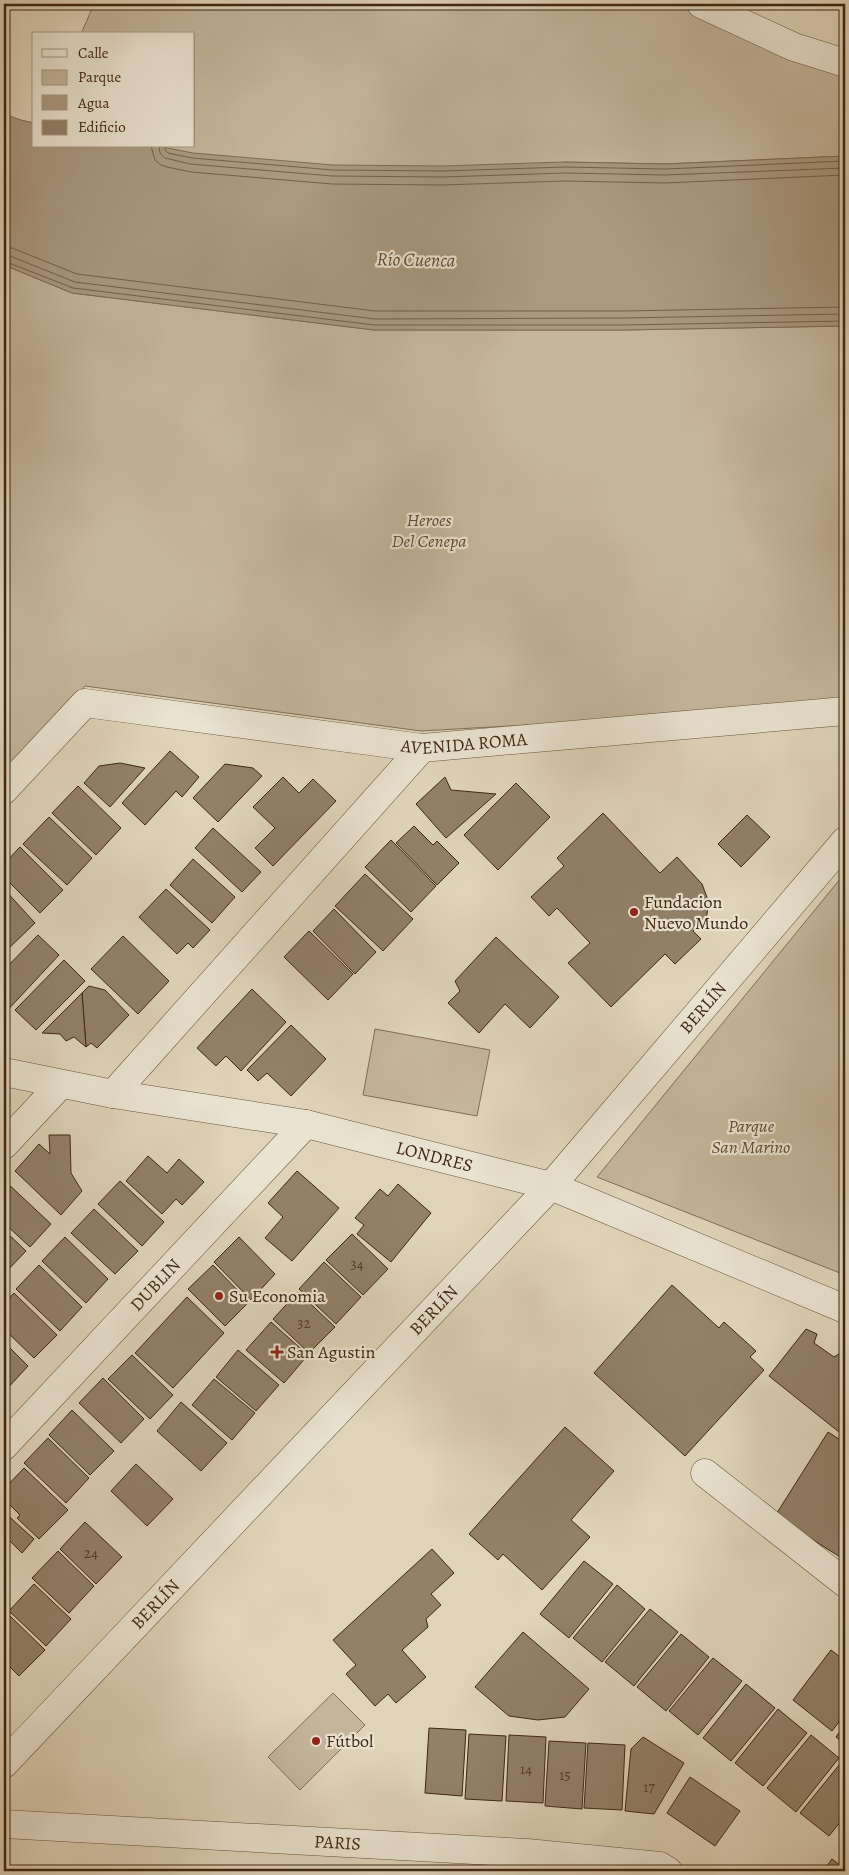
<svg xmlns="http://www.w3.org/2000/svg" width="849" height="1875" font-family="Alegreya,serif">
<rect width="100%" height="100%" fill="#dfd4ba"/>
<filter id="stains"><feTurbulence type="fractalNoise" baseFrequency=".004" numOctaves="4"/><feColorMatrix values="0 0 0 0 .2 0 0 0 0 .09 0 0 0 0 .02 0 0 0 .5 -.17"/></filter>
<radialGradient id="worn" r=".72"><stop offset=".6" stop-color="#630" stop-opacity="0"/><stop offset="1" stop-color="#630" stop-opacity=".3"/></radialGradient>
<!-- green -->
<g fill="#c4b69d" stroke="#826e56">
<polygon points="94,4 701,4 845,63 845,156 665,164 564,162 529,177 21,166 34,146 194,146 194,34 81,34"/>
<polygon points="4,265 72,293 374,330 624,330 845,326 845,707 421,731 85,686 4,772"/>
<polygon points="845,873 845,1275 597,1177"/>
<polygon points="375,1029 490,1050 477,1116 363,1095"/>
<polygon points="333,1693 365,1725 300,1790 268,1757"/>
</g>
<!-- water -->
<polygon fill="#a99980" stroke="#7f6b53" points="4,114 21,120 34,123 34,146 158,146 193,153 333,165 443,166 564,162 665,164 845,156 845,326 624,330 374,330 72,293 4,265"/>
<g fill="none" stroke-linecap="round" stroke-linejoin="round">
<!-- shore -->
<g stroke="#746048" stroke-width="1">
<polyline points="151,146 155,160 161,165 167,167 191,172 332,184 443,185 565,181 665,183 845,175"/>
<polyline points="159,146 160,153 165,158 190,164 332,176 443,177 565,173 665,175 845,168"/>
<polyline points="165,146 165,150 168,153 192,158 333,170 443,171 565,167 665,169 845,161"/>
<polyline points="4,247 12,248 77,274 375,311 623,311 845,307"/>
<polyline points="4,255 10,256 75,282 375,319 623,318 845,314"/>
<polyline points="4,261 73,288 374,325 624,325 845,321"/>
</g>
</g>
<!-- building -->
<g fill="#928068" stroke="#3f260f">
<polygon points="170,751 199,777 182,797 176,791 145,825 122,803"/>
<polygon points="120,763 145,768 110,807 84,783 99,766"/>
<polygon points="225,764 253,768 262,776 218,822 193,798"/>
<polygon points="283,777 299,793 313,779 336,801 273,866 255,848 275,828 253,807"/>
<polygon points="445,777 451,790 496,794 446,838 416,804"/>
<polygon points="516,783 550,817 498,870 464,835"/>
<polygon points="78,786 121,828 96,855 52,813"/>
<polygon points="603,813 660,873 677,857 702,884 709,903 706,919 693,931 701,939 675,964 665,954 611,1007 568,963 590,943 557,908 549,916 531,897 564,866 557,858"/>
<polygon points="747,815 770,837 741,867 718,844"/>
<polygon points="49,817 92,858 67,885 23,844"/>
<polygon points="414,826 433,845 437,841 459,863 437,885 396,843"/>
<polygon points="213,828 261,872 242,892 195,848"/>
<polygon points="391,840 436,886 411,912 365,867"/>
<polygon points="20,847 63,890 40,913 4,877 4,864"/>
<polygon points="193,859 235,897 212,923 170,885"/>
<polygon points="365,874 413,919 383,951 335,906"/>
<polygon points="4,889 35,923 7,950 4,947"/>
<polygon points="166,889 210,930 193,948 188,943 177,954 139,917"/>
<polygon points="334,909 376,952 355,974 313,931"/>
<polygon points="309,931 353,974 328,1000 284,957"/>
<polygon points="38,935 59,955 4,1014 4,970"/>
<polygon points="123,936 169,981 138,1014 91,969"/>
<polygon points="496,937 559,997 530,1028 505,1004 479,1033 448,1003 460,991 455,981"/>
<polygon points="64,960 85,981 36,1030 15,1010"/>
<polygon points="89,986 105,990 129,1015 97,1048 91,1043 86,1047 82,993"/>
<polygon points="252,989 286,1022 241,1071 226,1056 216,1066 197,1048"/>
<polygon points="82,993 86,1047 74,1037 66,1041 60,1034 42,1033"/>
<polygon points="291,1025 326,1059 291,1096 267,1073 258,1081 247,1070"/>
<polygon points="49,1135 70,1135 71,1173 82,1191 61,1215 15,1171 39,1144 50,1154"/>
<polygon points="148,1156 167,1173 179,1159 204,1182 182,1205 176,1199 162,1214 126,1181"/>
<polygon points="297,1171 339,1208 292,1261 265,1238 283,1217 268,1203"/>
<polygon points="5,1181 51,1224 30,1247 4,1223"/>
<polygon points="120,1181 164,1222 142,1246 98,1204"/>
<polygon points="398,1184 431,1213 391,1262 357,1234 364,1225 355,1218 380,1189 388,1196"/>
<polygon points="94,1209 138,1251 115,1274 71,1233"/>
<polygon points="4,1230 26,1251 4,1274"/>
<polygon points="352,1234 388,1269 363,1295 326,1260"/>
<polygon points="65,1237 108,1279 86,1303 42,1261"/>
<polygon points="239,1237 275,1274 251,1300 214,1262"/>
<polygon points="324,1262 361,1297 336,1324 299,1289"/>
<polygon points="39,1265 82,1307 60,1331 16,1289"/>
<polygon points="213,1265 249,1302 225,1326 188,1289"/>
<polygon points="672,1285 719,1328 724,1322 756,1351 750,1357 764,1370 685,1456 594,1373"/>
<polygon points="298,1292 335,1327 309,1353 273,1319"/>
<polygon points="14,1293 57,1335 34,1358 4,1329 4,1304"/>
<polygon points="187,1297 224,1333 173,1388 135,1353"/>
<polygon points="271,1322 308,1355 284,1383 246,1350"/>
<polygon points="806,1329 817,1334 814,1343 834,1357 842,1352 845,1354 844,1436 769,1376"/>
<polygon points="4,1342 28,1366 6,1390 4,1388"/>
<polygon points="238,1350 279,1385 256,1411 216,1377"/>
<polygon points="132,1355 173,1395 150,1419 108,1379"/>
<polygon points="103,1378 144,1419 121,1443 79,1403"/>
<polygon points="214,1379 255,1413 232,1440 192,1405"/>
<polygon points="181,1402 227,1443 201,1471 157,1431"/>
<polygon points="72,1410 114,1451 90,1475 49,1435"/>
<polygon points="565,1427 614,1471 571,1520 590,1537 542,1590 503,1554 498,1560 469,1534"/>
<polygon points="828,1432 845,1443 845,1560 775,1516"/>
<polygon points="48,1438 89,1478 66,1503 24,1463"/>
<polygon points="136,1464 173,1499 147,1526 111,1491"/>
<polygon points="24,1468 68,1510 39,1539 17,1518 20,1515 4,1499 4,1489"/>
<polygon points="4,1512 34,1539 22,1553 8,1539 4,1544"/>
<polygon points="85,1522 122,1557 96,1584 60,1549"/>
<polygon points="432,1549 454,1573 431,1594 441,1605 426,1619 428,1627 402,1650 426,1677 396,1703 388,1694 375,1706 346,1674 356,1665 333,1640"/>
<polygon points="58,1551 94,1586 69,1613 32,1578"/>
<polygon points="584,1561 613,1584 569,1638 540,1614"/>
<polygon points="34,1584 71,1619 46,1646 9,1611"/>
<polygon points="617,1585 645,1609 602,1662 573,1638"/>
<polygon points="650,1609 678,1632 634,1686 605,1662"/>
<polygon points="8,1614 45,1650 19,1676 4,1661 4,1619"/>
<polygon points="523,1632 589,1689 565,1717 538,1720 509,1716 475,1687"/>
<polygon points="681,1634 709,1657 666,1711 637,1687"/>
<polygon points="831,1650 845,1661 845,1714 832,1731 793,1700"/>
<polygon points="713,1658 742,1681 698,1735 669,1711"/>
<polygon points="746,1684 775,1708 731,1761 703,1738"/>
<polygon points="778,1709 807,1733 763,1786 735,1763"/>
<polygon points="845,1724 845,1744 836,1737"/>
<polygon points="429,1728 466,1730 462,1796 425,1793"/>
<polygon points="469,1734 506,1736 502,1801 465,1799"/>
<polygon points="509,1735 546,1737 543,1803 506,1801"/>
<polygon points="811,1735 839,1758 796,1812 767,1788"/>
<polygon points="643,1737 684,1763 654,1814 625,1811 631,1749"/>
<polygon points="549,1741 586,1743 582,1809 545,1806"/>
<polygon points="588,1743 625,1745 622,1810 584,1808"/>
<polygon points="844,1759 845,1760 845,1816 829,1836 800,1813"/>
<polygon points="690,1777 740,1811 715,1846 667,1813"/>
<polygon points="845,1854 845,1866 839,1862"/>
<polygon points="832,1859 845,1869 845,1871 823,1871"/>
</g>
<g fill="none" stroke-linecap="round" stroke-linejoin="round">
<!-- street casing -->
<g stroke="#67523a" stroke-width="29">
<g id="street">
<polyline points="701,4 794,47 845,63"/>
<path id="s1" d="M4,790L85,703L422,748L845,711"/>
<path id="s2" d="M4,1072L113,1094L306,1124L551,1186L845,1309"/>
<polyline points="113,1094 422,748"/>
<polyline points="4,1145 61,1084"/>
<path id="s3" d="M4,1446L306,1124"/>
<polyline points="705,1473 845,1583"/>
<path id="s4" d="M4,1764L551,1186L845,841"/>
<path id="s5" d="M4,1824L527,1853L660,1866L668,1871"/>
</g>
</g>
<!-- street -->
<use href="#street" stroke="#eae3d2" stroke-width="28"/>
</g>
<!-- markers -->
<g fill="#8f2418" stroke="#eae3d2" stroke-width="2">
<circle cx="634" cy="912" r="5"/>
<circle cx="219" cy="1296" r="5"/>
<path d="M274.5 1344.5h5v5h5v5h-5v5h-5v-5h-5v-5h5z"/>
<circle cx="316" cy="1741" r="5"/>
</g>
<g text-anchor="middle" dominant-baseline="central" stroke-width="4.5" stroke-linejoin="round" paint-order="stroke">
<!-- number labels -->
<g font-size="15" fill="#543c25">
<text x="357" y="1264">34</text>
<text x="304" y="1323">32</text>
<text x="91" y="1553">24</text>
<text x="526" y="1769">14</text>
<text x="565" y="1775">15</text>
<text x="649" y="1787">17</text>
</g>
<!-- park labels -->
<g font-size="18" font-style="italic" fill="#604a32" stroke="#eae3d2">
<text x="429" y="520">Heroes<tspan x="429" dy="21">Del Cenepa</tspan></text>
<text x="751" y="1126">Parque<tspan x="751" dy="21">San Marino</tspan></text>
</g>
<!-- street labels -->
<g font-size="18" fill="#3f260f" stroke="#eae3d2">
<text stroke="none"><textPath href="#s1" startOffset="501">AVENIDA ROMA</textPath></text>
<text stroke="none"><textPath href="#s4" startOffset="1030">BERLÍN</textPath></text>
<text stroke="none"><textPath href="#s2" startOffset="439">LONDRES</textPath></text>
<text stroke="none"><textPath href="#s3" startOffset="221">DUBLIN</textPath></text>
<text stroke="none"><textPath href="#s4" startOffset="625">BERLÍN</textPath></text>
<text stroke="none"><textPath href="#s4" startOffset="220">BERLÍN</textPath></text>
<text stroke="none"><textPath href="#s5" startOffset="334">PARIS</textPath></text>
</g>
<!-- poi labels -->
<g font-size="18" fill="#3f260f" stroke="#eae3d2" text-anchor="start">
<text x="644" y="902">Fundacion<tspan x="644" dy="21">Nuevo Mundo</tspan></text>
<text x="229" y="1296">Su Economia</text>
<text x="287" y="1352">San Agustin</text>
<text x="326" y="1741">Fútbol</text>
</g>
<!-- water labels -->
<g font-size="19" font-style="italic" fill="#5f4831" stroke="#eae3d2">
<text transform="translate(416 260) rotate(1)">Río Cuenca</text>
</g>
</g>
<!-- margin -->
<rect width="849" height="1875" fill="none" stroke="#dfd4ba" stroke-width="20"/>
<rect x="5" y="5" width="839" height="1865" fill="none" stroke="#3f260f" stroke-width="2.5"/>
<rect x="10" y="10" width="829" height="1855" fill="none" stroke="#3f260f"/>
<!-- legend -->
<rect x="32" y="32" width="162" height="115" fill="#eae3d2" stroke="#a69784"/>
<rect x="42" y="49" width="25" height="8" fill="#eae3d2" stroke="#a69784"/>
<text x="78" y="58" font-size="15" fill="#3f260f">Calle</text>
<rect x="42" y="70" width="25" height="15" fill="#c4b69d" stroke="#a69784"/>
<text x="78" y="82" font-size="15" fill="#3f260f">Parque</text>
<rect x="42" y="95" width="25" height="15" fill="#a99980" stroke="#a69784"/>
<text x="78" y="108" font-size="15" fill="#3f260f">Agua</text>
<rect x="42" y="120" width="25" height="15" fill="#928068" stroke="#a69784"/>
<text x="78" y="132" font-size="15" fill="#3f260f">Edificio</text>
<rect width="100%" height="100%" filter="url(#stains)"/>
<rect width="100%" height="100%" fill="url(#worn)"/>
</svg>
